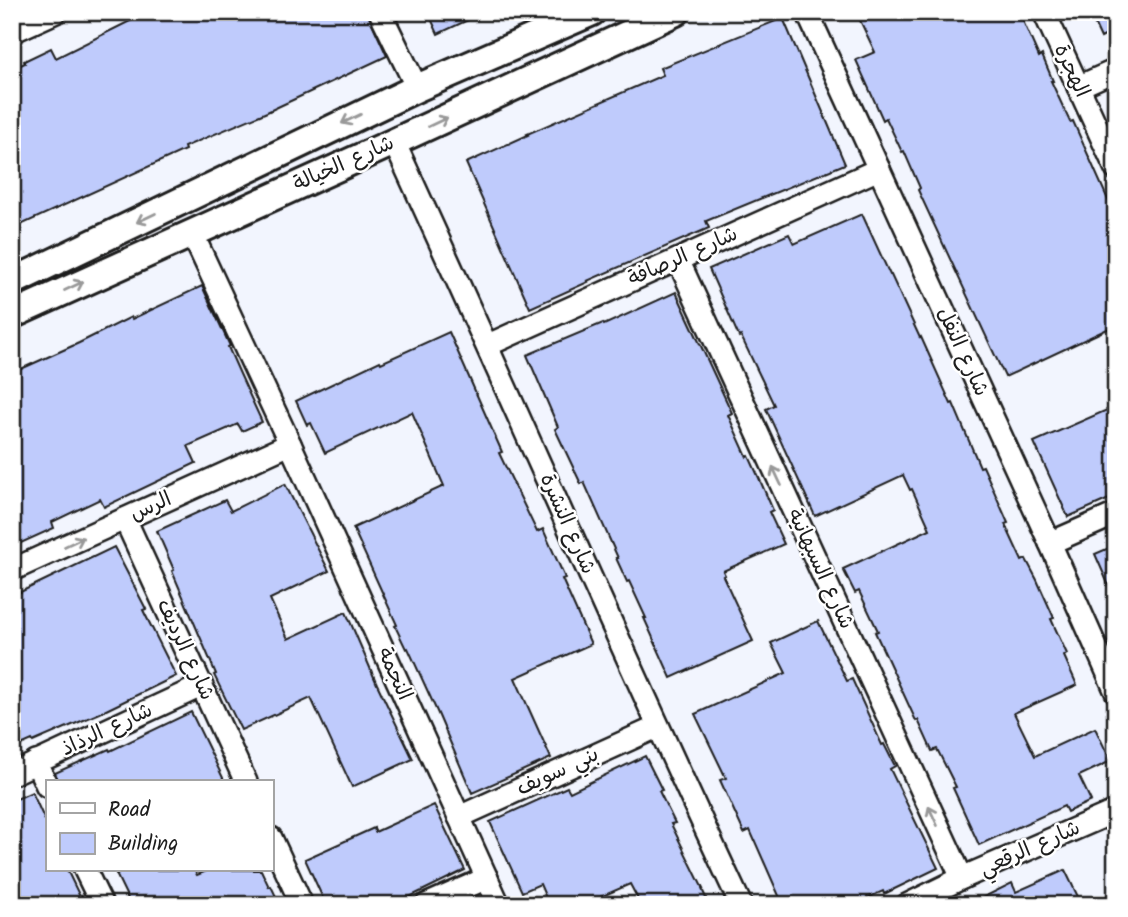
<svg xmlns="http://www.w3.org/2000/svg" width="1128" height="917" font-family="Kalam,'Playpen Sans Arabic',sans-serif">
<rect width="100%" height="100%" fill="#f2f5fe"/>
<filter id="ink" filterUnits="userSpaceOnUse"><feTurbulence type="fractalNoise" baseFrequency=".0143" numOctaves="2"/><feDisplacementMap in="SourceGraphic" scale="14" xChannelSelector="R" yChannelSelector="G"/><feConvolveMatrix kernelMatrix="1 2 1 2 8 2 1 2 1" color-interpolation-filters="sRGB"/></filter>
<g filter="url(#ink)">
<!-- building -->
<g fill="#bfcbfc" stroke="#1c1c1c" stroke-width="2">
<polygon points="148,12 367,12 387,56 267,112 184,147 185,150 12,229 12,69 25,63 24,61 51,48 56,58"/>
<polygon points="428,12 485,12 438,34"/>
<polygon points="856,12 940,12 944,21 963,12 1019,12 1039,57 1042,55 1053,81 1051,81 1070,122 1073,121 1113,211 1111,212 1116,223 1116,325 1005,377 918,190 920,188 904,151 902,152 886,118 883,120 856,60 875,52"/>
<polygon points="1089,12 1116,12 1116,30 1101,38"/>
<polygon points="783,18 845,164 706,221 709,228 587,281 588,282 530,308 466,163 528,135 527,134 663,75 660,68"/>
<polygon points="862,214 890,275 891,275 920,338 921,337 951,404 953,403 980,467 983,466 1008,523 1005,524 1022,561 1026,559 1037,580 1054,618 1051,619 1067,654 1064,656 1077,685 1014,713 1035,756 1095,728 1111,761 1079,776 1091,801 1067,812 1064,806 979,845 953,788 956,787 937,749 932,751 918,720 916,721 875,632 878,631 859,591 855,593 843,569 930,529 912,489 910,490 903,475 815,516 766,409 774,405 741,336 739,337 709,269 789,234 794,244"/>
<polygon points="202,286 230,346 228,347 240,374 262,422 242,431 238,424 188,446 196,463 104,507 100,499 52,522 54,528 12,547 12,373 79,343 131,317 132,319"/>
<polygon points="676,292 732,413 728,415 747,457 749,456 759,478 773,510 769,512 784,544 723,571 725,575 723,576 753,641 671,678 644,618 646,618 629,581 627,582 616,558 618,558 584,482 581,484 555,429 558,427 527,355 603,323 604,325"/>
<polygon points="449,332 502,452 499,453 537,532 543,529 565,578 562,579 591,644 515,678 551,758 472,793 439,716 408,648 406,649 395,626 397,625 353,528 444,486 412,412 325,453 311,423 307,425 296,401 380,361 381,363"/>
<polygon points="1116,406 1116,496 1068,517 1034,442"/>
<polygon points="285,484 329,571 270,599 288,639 346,612 377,684 413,759 352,787 311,698 241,730 214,675 216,674 172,571 174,570 157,531 225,500 231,511"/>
<polygon points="1116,545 1116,602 1095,554"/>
<polygon points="114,547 146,609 143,610 176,676 100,713 33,742 32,740 12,749 12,596"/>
<polygon points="818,621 847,681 852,679 882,745 884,744 895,766 890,769 938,868 884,894 883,891 852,905 783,905 750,830 744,833 720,780 726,778 695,714 786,673 771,643"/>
<polygon points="191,712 225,782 59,782 55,773 109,749 110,751"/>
<polygon points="645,756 662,790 659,791 675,823 671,824 703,889 702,889 709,905 641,905 630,884 582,905 549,905 540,884 522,892 490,822 567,787 570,792"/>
<polygon points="32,792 47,825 47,870 67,870 84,905 26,905 12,876 12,801"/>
<polygon points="434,805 465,870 393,905 326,905 305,859 374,828 375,832"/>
<polygon points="125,870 194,870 197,875 209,870 261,870 269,887 271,886 280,905 131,905 116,874"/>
<polygon points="1065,870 1082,905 968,905 1012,883 1016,892"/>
</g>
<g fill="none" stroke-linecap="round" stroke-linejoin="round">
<!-- minor casing -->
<g stroke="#1c1c1c" stroke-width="26">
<g id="minor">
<polyline points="380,12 417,88"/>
<polyline points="807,12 1050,543 1116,692"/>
<polyline points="1044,12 1116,169"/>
<polyline points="12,32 56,12"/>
<polyline points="1078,87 1116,70"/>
<path d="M394,142C511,396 622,652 741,905"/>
<polyline points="192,233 290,444 499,905"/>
<polyline points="678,260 962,878"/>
<polyline points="488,345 879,169"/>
<polyline points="125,519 246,782"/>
<polyline points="1050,543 1116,514"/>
<polyline points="12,570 290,444"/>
<polyline points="36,762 47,786"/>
<polyline points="12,774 201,686"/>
<polyline points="459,817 657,727"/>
<polyline points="271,838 302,905"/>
<polyline points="85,870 102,905"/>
<polyline points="426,905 487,878"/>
<polyline points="907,905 962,878 1116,811"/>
</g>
</g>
<!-- tertiary casing -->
<g stroke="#1c1c1c" stroke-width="32">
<g id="tertiary">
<polyline points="12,282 417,88 592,12"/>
<polyline points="12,315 394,142 676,12"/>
</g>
</g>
<!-- minor -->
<use href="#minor" stroke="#fff" stroke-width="21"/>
<!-- tertiary -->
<use href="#tertiary" stroke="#fff" stroke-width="26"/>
</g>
<!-- one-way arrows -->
<defs><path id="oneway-shaft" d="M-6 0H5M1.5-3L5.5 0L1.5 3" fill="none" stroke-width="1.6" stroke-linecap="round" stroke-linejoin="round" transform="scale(1.75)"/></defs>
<g stroke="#999">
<use href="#oneway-shaft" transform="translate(351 119) rotate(154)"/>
<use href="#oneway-shaft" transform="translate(438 122) rotate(-25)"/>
<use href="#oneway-shaft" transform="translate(146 218) rotate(154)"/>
<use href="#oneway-shaft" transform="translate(74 286) rotate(-25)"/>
<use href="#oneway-shaft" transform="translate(777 476) rotate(-115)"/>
<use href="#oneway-shaft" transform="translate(74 542) rotate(-25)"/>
<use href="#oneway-shaft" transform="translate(933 816) rotate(-115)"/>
</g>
</g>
<g text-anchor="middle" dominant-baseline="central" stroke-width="5" stroke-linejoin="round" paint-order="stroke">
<!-- street labels -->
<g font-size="21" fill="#1c1c1c" stroke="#fff">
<text transform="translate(1071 71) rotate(65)">الهجرة</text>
<text transform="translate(344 164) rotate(-24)">شارع الخيالة</text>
<text transform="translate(683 257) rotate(-24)">شارع الرصافة</text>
<text transform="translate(962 352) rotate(65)">شارع النفل</text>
<text transform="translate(151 507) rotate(-24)">الرس</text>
<text transform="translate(567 524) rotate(66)">شارع النشرة</text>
<text transform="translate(820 569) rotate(65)">شارع السبهانية</text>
<text transform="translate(185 650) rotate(65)">شارع الرديف</text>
<text transform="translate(394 674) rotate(66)">النجمة</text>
<text transform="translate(107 730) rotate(-25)">شارع الرذاذ</text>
<text transform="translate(558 772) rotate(-25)">بني سويف</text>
<text transform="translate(1030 849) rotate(-24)">شارع الرقعي</text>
</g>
</g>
<!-- margin -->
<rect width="1128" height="917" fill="none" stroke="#fff" stroke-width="42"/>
<rect x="21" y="21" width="1086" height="875" fill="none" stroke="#1c1c1c" stroke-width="2.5" filter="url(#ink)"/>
<!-- legend -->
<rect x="46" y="780" width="228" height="91" fill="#ffffff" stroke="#a4a4a4" stroke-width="2"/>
<rect x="60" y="803" width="35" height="10" fill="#ffffff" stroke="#a4a4a4" stroke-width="2"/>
<text x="108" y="816" font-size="21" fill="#1c1c1c">Road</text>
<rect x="60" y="833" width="35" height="21" fill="#bfcbfc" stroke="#a4a4a4" stroke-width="2"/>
<text x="108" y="850" font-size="21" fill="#1c1c1c">Building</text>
</svg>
